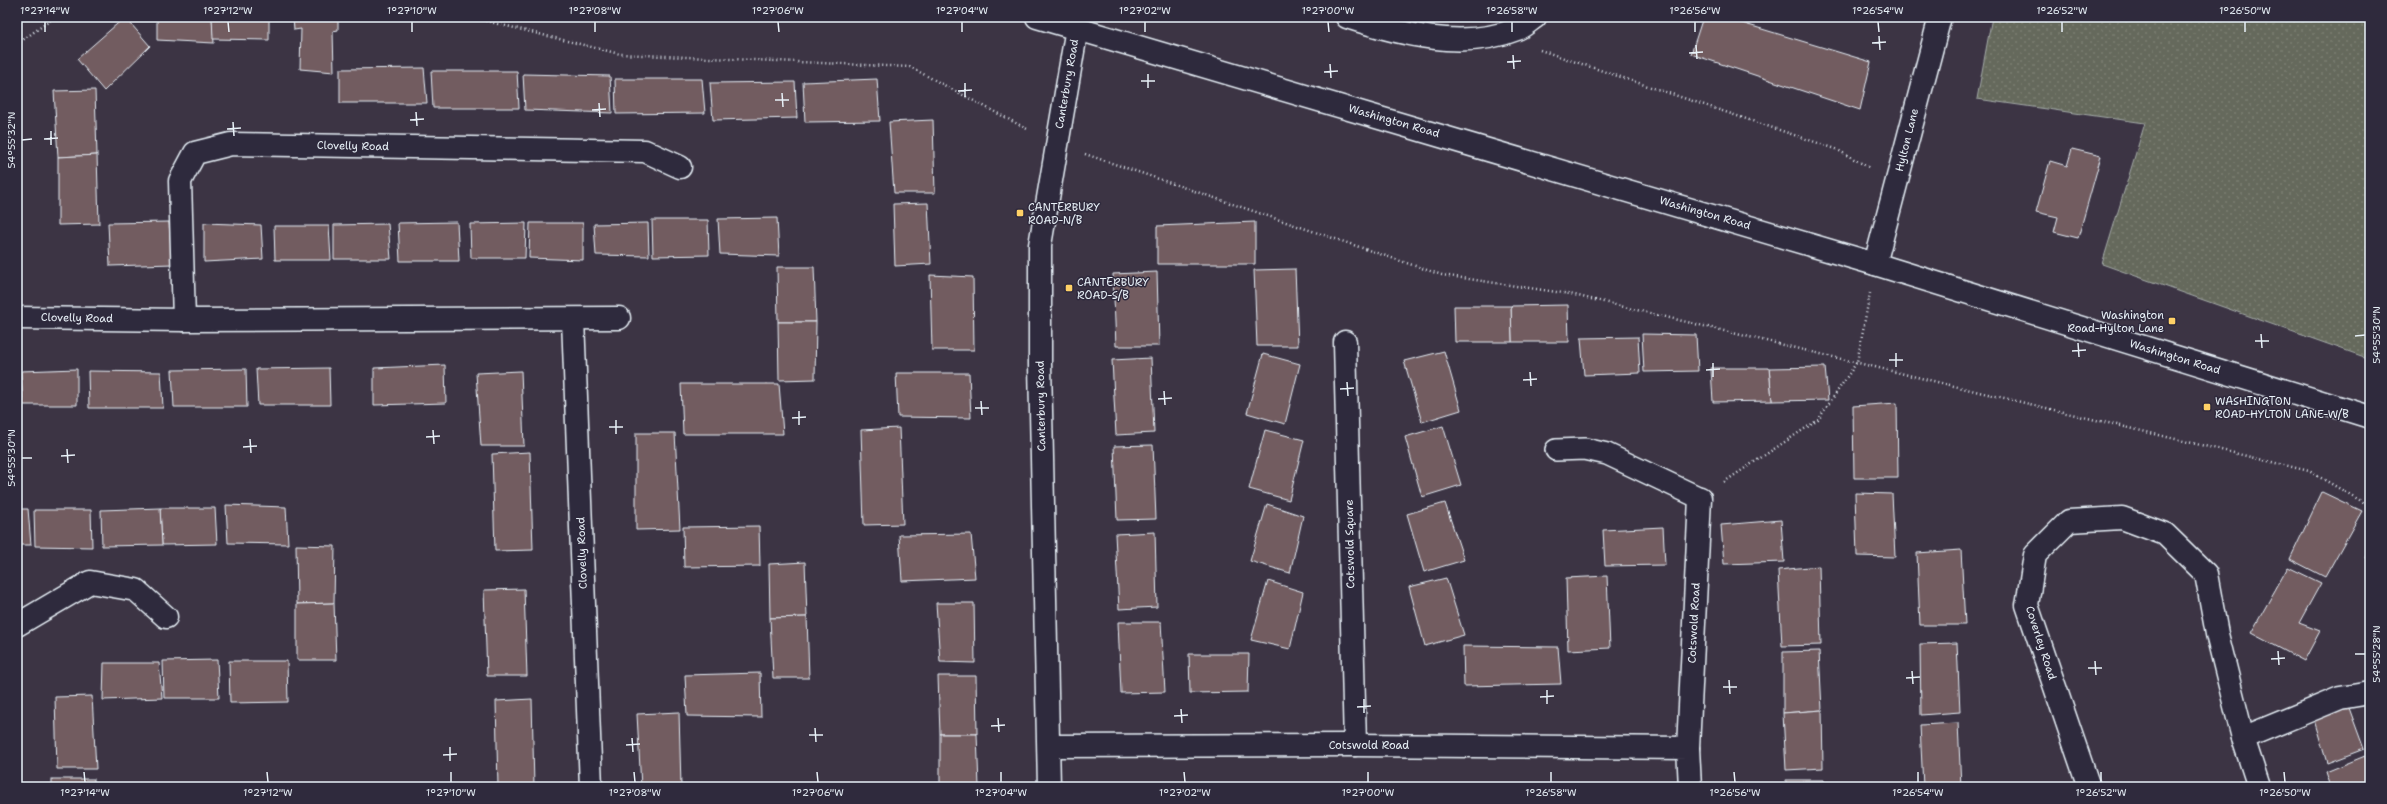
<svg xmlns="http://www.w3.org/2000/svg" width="2387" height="804" font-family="'Shantell Sans',sans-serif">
<defs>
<pattern id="grass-dots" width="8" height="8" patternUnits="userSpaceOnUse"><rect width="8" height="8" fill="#65695b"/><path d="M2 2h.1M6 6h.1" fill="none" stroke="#7b7f73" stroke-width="1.8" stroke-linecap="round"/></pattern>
</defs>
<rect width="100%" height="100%" fill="#3c3444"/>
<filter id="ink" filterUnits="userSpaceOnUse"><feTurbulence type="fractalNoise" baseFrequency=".025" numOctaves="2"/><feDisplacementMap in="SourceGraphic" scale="8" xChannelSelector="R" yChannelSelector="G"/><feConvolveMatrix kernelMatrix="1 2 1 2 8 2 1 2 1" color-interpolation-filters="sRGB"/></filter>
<g filter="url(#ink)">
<!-- grass -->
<polygon fill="url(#grass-dots)" stroke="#a6adaa" points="1992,17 2370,17 2370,359 2102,264 2145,123 1977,99"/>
<!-- building -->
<g fill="#725b61" stroke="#e8f1f8">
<polygon points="125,17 150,46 104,91 77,59"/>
<polygon points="157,17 212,17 214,43 157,40"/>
<polygon points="212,17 269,17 269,40 213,39"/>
<polygon points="293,17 338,17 338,30 333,31 334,72 300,69 301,29 294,30"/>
<polygon points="1703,17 1722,17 1871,62 1860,110 1691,54"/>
<polygon points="424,68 427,103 340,103 340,69"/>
<polygon points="431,71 517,71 519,108 433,108"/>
<polygon points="523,74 610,76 612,113 525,110"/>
<polygon points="615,79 702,79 705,113 616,114"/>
<polygon points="877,79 880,121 805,122 803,82"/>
<polygon points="795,82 797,118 713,120 710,83"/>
<polygon points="95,90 97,155 58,157 54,91"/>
<polygon points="933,120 935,193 894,193 889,122"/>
<polygon points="2072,149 2101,156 2078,238 2054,232 2058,217 2036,212 2050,161 2067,166"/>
<polygon points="97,155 99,224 58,225 58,157"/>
<polygon points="928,203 931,264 895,266 893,204"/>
<polygon points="777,218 779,256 720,254 718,219"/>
<polygon points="652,220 708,220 709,255 653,256"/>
<polygon points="169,222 172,264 110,266 108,223"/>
<polygon points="457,222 459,261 400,261 398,223"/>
<polygon points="1255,222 1255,264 1157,264 1157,226"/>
<polygon points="204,223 261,225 263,259 204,262"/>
<polygon points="526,223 525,258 471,258 470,224"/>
<polygon points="530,223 583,223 583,260 529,258"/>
<polygon points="648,223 649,256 596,255 594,224"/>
<polygon points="388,224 391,259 334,259 334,225"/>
<polygon points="274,226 329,226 331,260 275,260"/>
<polygon points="777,267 814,267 816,322 778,322"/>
<polygon points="1295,269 1298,346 1257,346 1254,270"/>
<polygon points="1157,272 1159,346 1116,346 1113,274"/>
<polygon points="930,275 973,277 974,350 932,350"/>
<polygon points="1568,305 1569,342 1512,342 1511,306"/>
<polygon points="1454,306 1511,306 1512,342 1455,342"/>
<polygon points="778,322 816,322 815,379 779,380"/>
<polygon points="1642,334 1696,335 1698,371 1644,372"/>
<polygon points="1638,337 1640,373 1584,375 1581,338"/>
<polygon points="1444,351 1461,410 1422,422 1404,361"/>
<polygon points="1263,354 1300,364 1285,424 1247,413"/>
<polygon points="1151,358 1154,433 1116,435 1112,360"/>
<polygon points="445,365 446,403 374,405 374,368"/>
<polygon points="1825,367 1828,400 1772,401 1769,368"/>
<polygon points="329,368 330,405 258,405 256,369"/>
<polygon points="1711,368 1769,368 1772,401 1713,402"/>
<polygon points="77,369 77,405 23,405 21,371"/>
<polygon points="246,369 247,407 174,407 172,370"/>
<polygon points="17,370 19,406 17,406"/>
<polygon points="88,371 161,372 163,408 89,408"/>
<polygon points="521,371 524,446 481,446 476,373"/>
<polygon points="896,373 969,373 971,418 898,417"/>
<polygon points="681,384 779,384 783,434 683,434"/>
<polygon points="1897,403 1898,478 1854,478 1853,406"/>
<polygon points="1443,426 1461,485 1422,497 1405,437"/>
<polygon points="899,428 903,524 864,525 861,430"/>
<polygon points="1265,430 1304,440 1289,500 1249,489"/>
<polygon points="636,433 675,433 680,529 636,530"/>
<polygon points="1153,445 1156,519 1117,520 1114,446"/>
<polygon points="530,452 533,550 495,551 492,454"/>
<polygon points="2322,492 2362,511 2325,577 2290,559"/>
<polygon points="1855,493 1892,494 1895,557 1857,556"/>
<polygon points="1445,503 1464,560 1424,572 1407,514"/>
<polygon points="1267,504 1303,516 1290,573 1250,561"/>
<polygon points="226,505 286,507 288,544 228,543"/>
<polygon points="160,508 215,508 217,544 162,545"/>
<polygon points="160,508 162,545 102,546 101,510"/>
<polygon points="17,509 28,509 31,545 17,545"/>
<polygon points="34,510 91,510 92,547 35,546"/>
<polygon points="1781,520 1784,562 1724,564 1721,525"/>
<polygon points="759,526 760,566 684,567 683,527"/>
<polygon points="1663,527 1665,565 1605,566 1603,530"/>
<polygon points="1155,532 1157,607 1119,609 1115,534"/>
<polygon points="971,534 975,578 902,581 899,535"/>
<polygon points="296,545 335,546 334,603 297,604"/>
<polygon points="2370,548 2370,560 2366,558"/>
<polygon points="1961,550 1965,625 1920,625 1917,553"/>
<polygon points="805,562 807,617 770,618 769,564"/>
<polygon points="1819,566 1821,645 1782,646 1778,570"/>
<polygon points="2288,567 2321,583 2299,623 2320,631 2304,661 2251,633"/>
<polygon points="1607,576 1610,648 1568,650 1566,578"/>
<polygon points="1446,578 1464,635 1425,646 1409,587"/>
<polygon points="1268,581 1303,592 1290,649 1251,640"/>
<polygon points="524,589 527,676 487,676 484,590"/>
<polygon points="334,603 336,660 297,660 297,604"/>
<polygon points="936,603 974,603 975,663 940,662"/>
<polygon points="807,617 809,678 773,678 770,618"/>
<polygon points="1118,622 1161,622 1165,692 1121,693"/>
<polygon points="1957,643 1960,712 1921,715 1920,644"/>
<polygon points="1463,646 1558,647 1561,684 1464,686"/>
<polygon points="1819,651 1822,710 1783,713 1783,652"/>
<polygon points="1189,654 1249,654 1248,692 1190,693"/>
<polygon points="217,660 219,698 164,698 163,661"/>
<polygon points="229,661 287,661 288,702 230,703"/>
<polygon points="104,663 159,663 162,698 103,700"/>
<polygon points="760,673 761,717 687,716 685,675"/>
<polygon points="938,676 976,676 977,734 940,734"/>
<polygon points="92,696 96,769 57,769 55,697"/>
<polygon points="2345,697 2364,749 2327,763 2311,710"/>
<polygon points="532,699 534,787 498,787 496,701"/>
<polygon points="1822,710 1823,768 1786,770 1783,713"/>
<polygon points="679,712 681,787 641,787 637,714"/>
<polygon points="1958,723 1961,787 1923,787 1920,725"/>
<polygon points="940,734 977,734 979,787 940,787"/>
<polygon points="2365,756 2370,769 2370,787 2331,787 2326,772"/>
<rect x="52" y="779" width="42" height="8"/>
<polygon points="1786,780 1824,780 1825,787 1786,787"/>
</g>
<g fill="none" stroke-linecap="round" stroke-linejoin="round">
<!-- service casing -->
<g stroke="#e8f1f8" stroke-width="24">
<polyline id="service" points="1556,450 1585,449 1607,454 1700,498"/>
</g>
<!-- minor casing -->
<g stroke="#e8f1f8" stroke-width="25">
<g id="minor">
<path d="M1347,17C1400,34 1463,51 1517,29C1523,27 1529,21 1535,17"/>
<polyline points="17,318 184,320 619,318"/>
<polyline points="573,319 591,787"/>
<polyline points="184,320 180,181 195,153 231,144 645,151 680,167"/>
<polyline points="1345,342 1355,745"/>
<polyline points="17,625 90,582 136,590 166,617"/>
<polyline points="2243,738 2340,698 2370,693"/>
<polyline points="1050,746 1355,745 1688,748 1690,787"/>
<polyline points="1688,748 1700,498"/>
<polyline points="2089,787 2027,605 2035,555 2069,521 2122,518 2165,534 2206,574 2217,634 2243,738 2259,787"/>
</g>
</g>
<!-- tertiary casing -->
<g stroke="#e8f1f8" stroke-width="25">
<g id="tertiary">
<polyline points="1037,17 1875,264 2370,417"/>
<polyline points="1875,264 1940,17"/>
<polyline points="1049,787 1040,364 1040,245 1077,28"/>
</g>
</g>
<!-- path -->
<g stroke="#e8f1f8" stroke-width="2.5" stroke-dasharray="1 3" stroke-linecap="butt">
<polyline points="470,17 620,54 910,67 1029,130"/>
<polyline points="17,44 55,17"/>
<polyline points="1540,50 1836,149 1870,168"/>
<polyline points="1085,154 1442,275 1570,294 2309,471 2370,506"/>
<polyline points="1724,482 1818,420 1857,362 1870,293"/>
</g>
<!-- service -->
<use href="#service" stroke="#2f2a3d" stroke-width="21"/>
<!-- minor -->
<use href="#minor" stroke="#2f2a3d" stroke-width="22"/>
<!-- tertiary -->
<use href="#tertiary" stroke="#2f2a3d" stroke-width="22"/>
</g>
</g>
<!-- ticks -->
<path fill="none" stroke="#e8f1f8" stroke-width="1.5" d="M45,22V32M228,22L229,32M412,22V32M595,22V32M778,22L779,32M962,22V32M1145,22V32M1328,22L1329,32M1512,22V32M1695,22V32M1878,22L1879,32M2062,22V32M2245,22V32M1879,36L1880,50M1872,43L1886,42M1696,45L1697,59M1689,53L1703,52M1513,55L1514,69M1507,62L1521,61M1330,64L1331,78M1324,72L1338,71M1148,74V88M1141,81H1155M965,83V97M958,91L972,90M782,93L783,107M775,100H789M599,103L600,117M592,110L606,109M416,112L417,126M410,120L424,119M233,122L234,136M227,129L241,128M51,131V145M44,139L58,138M22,140L32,139M2261,334L2262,348M2355,336L2365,335M2255,341H2269M2078,343L2079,357M2072,351L2086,350M1896,353V367M1889,360H1903M1713,363V377M1706,370L1720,369M1530,372L1531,386M1523,380L1537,379M1347,382L1348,396M1340,389L1354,388M1164,391L1165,405M1158,399L1172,398M981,401L982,415M975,408H989M799,411V425M792,418L806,417M616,420V434M609,427H623M433,430L434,444M426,437L440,436M250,439L251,453M243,447L257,446M67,449L68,463M61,456L75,455M22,458H32M2278,651L2279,665M2355,654H2365M2271,659L2285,658M2095,661L2096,675M2088,668H2102M1912,671L1913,684M1906,678L1920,677M1729,680L1730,694M1723,687H1737M1547,690V704M1540,697L1554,696M1364,699V713M1357,707L1371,706M1181,709L1182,723M1174,716L1188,715M998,718L999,732M991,726L1005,725M815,728L816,742M809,735H823M632,738L633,752M626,745L640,744M450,747V761M443,755L457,754M84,772L85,782M267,772L268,782M451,772V782M634,772L635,782M817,772L818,782M1001,772V782M1184,772L1185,782M1368,772V782M1551,772V782M1734,772L1735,782M1918,772V782M2101,772V782M2284,772L2285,782"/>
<!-- markers -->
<g fill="#ffd166" stroke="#2f2a3d" stroke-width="1.5">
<rect x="1016" y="209" width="8" height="8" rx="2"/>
<rect x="1065" y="284" width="8" height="8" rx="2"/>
<rect x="2168" y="317" width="8" height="8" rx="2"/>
<rect x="2203" y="403" width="8" height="8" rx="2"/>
</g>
<g text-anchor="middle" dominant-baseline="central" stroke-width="3" stroke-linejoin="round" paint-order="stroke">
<!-- street labels -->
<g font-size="11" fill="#e8f1f8" stroke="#2f2a3d">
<text transform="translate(1067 84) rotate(-80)">Canterbury Road</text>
<text transform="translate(1394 121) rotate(16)">Washington Road</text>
<text transform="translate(1907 140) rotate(-76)">Hylton Lane</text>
<text transform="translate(353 146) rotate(1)">Clovelly Road</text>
<text transform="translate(1705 213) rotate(16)">Washington Road</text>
<text transform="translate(77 318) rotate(1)">Clovelly Road</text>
<text transform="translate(2175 357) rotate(17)">Washington Road</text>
<text transform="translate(1041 406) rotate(-91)">Canterbury Road</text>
<text transform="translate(1350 544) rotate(-91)">Cotswold Square</text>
<text transform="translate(582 553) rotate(-92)">Clovelly Road</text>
<text transform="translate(1694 623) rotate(-87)">Cotswold Road</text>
<text transform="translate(2041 643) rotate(72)">Coverley Road</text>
<text x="1369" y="745">Cotswold Road</text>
</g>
<!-- poi labels -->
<g font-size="11" fill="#e8f1f8" stroke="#2f2a3d" text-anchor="start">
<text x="1028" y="207">CANTERBURY<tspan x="1028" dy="13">ROAD-N/B</tspan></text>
<text x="1077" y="282">CANTERBURY<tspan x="1077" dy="13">ROAD-S/B</tspan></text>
<text x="2164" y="315" text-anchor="end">Washington<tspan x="2164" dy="13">Road-Hylton Lane</tspan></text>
<text x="2215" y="401">WASHINGTON<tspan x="2215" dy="13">ROAD-HYLTON LANE-W/B</tspan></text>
</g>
</g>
<!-- margin -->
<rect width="2387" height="804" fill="none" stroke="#2f2a3d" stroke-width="44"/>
<rect x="22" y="22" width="2343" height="760" fill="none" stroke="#e8f1f8" stroke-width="1.5"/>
<g font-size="10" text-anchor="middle" fill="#e8f1f8">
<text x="45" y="14">1°27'14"W</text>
<text x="228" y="14">1°27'12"W</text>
<text x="412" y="14">1°27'10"W</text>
<text x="595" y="14">1°27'08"W</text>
<text x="778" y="14">1°27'06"W</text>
<text x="962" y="14">1°27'04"W</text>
<text x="1145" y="14">1°27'02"W</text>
<text x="1328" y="14">1°27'00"W</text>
<text x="1512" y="14">1°26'58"W</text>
<text x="1695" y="14">1°26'56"W</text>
<text x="1878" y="14">1°26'54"W</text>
<text x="2062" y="14">1°26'52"W</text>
<text x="2245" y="14">1°26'50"W</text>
<text transform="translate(11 140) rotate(-90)" y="4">54°55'32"N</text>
<text transform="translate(2376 335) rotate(-90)" y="4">54°55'30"N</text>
<text transform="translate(11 458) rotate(-90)" y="4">54°55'30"N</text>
<text transform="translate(2376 654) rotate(-90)" y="4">54°55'28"N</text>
<text x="85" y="796">1°27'14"W</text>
<text x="268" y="796">1°27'12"W</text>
<text x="451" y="796">1°27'10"W</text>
<text x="635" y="796">1°27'08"W</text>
<text x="818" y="796">1°27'06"W</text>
<text x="1001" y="796">1°27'04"W</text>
<text x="1185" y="796">1°27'02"W</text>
<text x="1368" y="796">1°27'00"W</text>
<text x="1551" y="796">1°26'58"W</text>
<text x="1735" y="796">1°26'56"W</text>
<text x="1918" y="796">1°26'54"W</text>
<text x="2101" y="796">1°26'52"W</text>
<text x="2285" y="796">1°26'50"W</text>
</g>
</svg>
